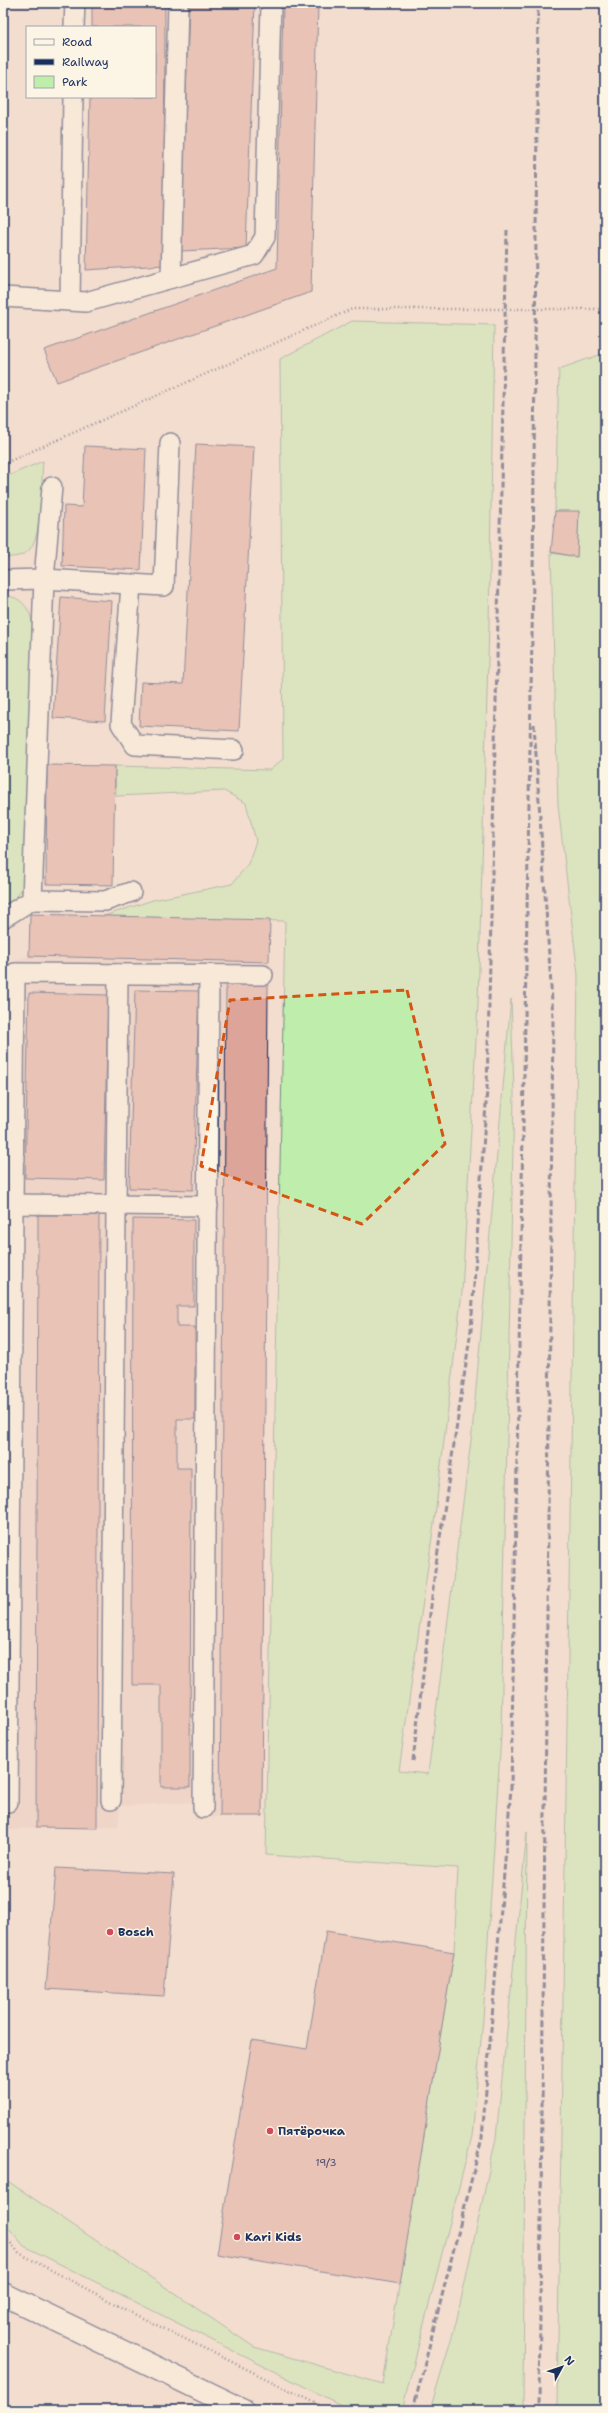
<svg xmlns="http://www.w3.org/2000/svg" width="608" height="2413" font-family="'Shantell Sans',sans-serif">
<rect width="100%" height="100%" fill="#f3ddce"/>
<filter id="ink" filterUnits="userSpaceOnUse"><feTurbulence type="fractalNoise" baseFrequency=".025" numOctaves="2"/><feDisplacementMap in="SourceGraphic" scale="8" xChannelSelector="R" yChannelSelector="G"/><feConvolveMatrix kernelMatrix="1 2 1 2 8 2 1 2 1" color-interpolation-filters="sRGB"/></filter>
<g filter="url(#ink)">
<!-- built -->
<polygon fill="#ecccbe" points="30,914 270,920 262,1816 220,1816 195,1820 193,1802 120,1806 118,1826 36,1827 3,1831 3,965 29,956"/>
<!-- green -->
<g fill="#bfedab" stroke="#6d8e84">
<polygon points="352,321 494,325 489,625 478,1003 462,1292 434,1523 399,1771 428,1774 472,1433 511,999 514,1094 501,1735 483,2019 472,2136 402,2410 351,2410 24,2246 3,2221 3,2178 254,2347 383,2384 454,1952 458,1868 266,1855 285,921 104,916 153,900 232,884 248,864 256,841 246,803 224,791 116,796 115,766 270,770 283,759 280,359"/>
<polygon points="605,353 605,2410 557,2410 578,975 558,805 551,553 577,557 579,512 555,511 559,369"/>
<path d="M43,461C41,482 43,536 29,550C23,557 12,557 3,558V478Z"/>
<path d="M3,596C25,596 31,612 34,631L24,885L12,904L3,909Z"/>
<polygon points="527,1832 523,2410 430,2410 456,2323 496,2138"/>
</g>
<!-- building -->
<g fill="#dda499" stroke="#1b2f5e">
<polygon points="92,3 165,3 164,265 86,270 90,97 155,97 155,27 92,27"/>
<polygon points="189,3 255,3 246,248 181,251"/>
<polygon points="283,3 318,3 311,292 57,382 44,350 277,268"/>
<polygon points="196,444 254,447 239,731 139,726 141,682 183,684"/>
<polygon points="85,446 146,449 141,570 62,566 64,506 82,507"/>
<polygon points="555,511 579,511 577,557 551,552"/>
<polygon points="61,597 112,601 105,721 53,718"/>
<polygon points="47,765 115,766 113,885 46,884"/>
<polygon points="30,914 270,920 269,962 29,956"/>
<polygon points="226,983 268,983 262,1816 220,1816"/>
<polygon points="135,990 199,991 193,1190 129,1188"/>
<polygon points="29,993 108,995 104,1180 25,1178"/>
<polygon points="38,1215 99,1215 97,1828 36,1827"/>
<polygon points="133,1219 194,1220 194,1306 177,1306 177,1327 195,1327 195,1419 177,1419 177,1468 191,1468 190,1787 161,1787 161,1685 132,1685"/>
<polygon points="56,1868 174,1874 164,1996 46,1989"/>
<polygon points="326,1931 454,1952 400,2284 217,2254 252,2040 307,2049"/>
</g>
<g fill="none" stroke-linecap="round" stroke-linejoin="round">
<!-- lane casing -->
<g stroke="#1b2f5e" stroke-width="22">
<g id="lane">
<polyline points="74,27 75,3"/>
<polyline points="171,278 178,3"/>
<polyline points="3,297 86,302 254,255 265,237 271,3"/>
<polyline points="70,301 73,97"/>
<polyline points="3,580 44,579 164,586 170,443"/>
<polyline points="131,584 121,724 135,745 234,750"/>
<polyline points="32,900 105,901 131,892"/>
<polyline points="3,918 32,900 44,579 52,487"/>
<polyline points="3,1204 208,1206"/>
<polyline points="111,1800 118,974"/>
<polyline points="8,1802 15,973 263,975"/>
<polyline points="203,1808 209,975"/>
</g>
</g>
<!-- secondary casing -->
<g stroke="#1b2f5e" stroke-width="25">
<polyline id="secondary" points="3,2294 243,2410"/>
</g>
<!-- path -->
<g stroke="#1b2f5e" stroke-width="2.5" stroke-dasharray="1 3" stroke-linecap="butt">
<polyline points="3,464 352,309 605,309"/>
<polyline points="3,2234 19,2253 132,2313 330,2410"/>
</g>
<!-- lane -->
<use href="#lane" stroke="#fcf5e5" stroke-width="19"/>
<!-- secondary -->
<use href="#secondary" stroke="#fcf5e5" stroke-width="22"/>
<!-- rail -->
<g stroke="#1b2f5e" stroke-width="3" stroke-dasharray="6 3" stroke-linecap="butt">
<polyline points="534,724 553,1017 539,2410"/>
<polyline points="413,1761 435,1571 471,1330 487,1089 507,230"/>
<polyline points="413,2410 482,2138 511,1788 533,581 538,3"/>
</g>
</g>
</g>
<!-- marked area -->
<path d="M0 0H608V2413H0ZM407,990L445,1144L362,1224L201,1166L230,1000Z" fill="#f3ddce" fill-opacity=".55" fill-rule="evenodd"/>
<path fill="none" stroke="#d45514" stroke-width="3" stroke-dasharray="8 5" stroke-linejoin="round" d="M407,990L445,1144L362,1224L201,1166L230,1000Z"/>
<!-- markers -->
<g fill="#d1495b" stroke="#fcf5e5" stroke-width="1.5">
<circle cx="110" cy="1932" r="4"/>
<circle cx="270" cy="2131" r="4"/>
<circle cx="237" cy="2237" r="4"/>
</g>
<g text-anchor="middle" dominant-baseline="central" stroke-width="3" stroke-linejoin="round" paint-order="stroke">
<!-- number labels -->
<g font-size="10" fill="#4c4c6d">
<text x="326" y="2162">19/3</text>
</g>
<!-- poi labels -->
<g font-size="12" font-weight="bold" fill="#1b2f5e" stroke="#fcf5e5" text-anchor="start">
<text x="118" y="1932">Bosch</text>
<text x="278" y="2131">Пятёрочка</text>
<text x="245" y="2237">Kari Kids</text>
</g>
</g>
<!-- margin -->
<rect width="608" height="2413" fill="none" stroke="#fcf5e5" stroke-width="16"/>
<rect x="8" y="8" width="592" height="2397" fill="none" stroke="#1b2f5e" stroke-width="1.5" filter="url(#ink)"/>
<!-- legend -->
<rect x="26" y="26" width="130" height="72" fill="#fcf5e5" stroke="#a2a6af"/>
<rect x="34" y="39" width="20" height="6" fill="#fcf5e5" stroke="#a2a6af"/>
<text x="62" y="46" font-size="12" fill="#1b2f5e">Road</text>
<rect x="34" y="59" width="20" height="6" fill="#1b2f5e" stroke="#a2a6af"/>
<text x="62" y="66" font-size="12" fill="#1b2f5e">Railway</text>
<rect x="34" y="76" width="20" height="12" fill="#bfedab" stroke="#a2a6af"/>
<text x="62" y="86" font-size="12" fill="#1b2f5e">Park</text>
<!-- north arrow -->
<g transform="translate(562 2367) rotate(50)" stroke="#fcf5e5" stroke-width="3" paint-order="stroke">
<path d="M0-3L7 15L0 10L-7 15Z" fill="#1b2f5e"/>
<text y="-6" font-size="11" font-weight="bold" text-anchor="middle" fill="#1b2f5e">N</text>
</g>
</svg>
